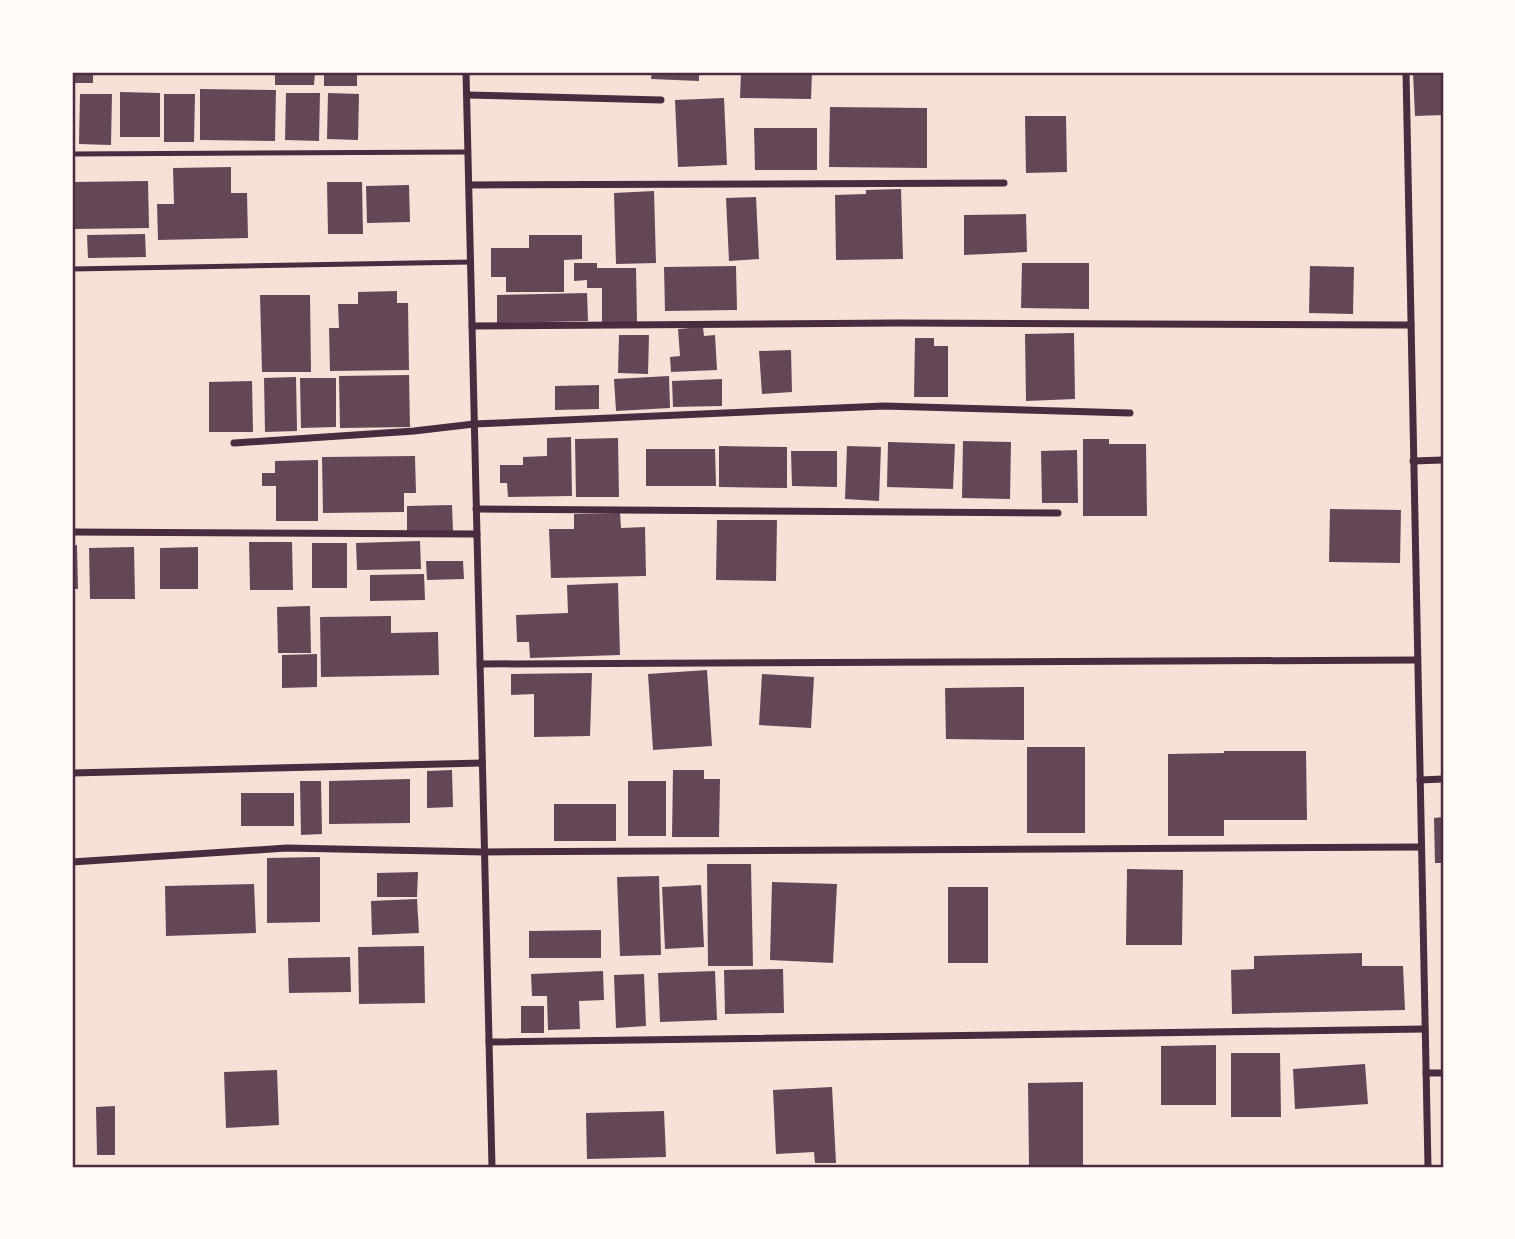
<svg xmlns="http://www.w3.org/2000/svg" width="1515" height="1239" font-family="'Work Sans',sans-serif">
<rect width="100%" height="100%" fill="#f7e1d7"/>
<!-- building -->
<g fill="#644757">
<rect x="72" y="72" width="21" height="11"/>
<polygon points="275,72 315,72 314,85 275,85"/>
<rect x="324" y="72" width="33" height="14"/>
<polygon points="652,72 699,72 699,81 651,79"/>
<polygon points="741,72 812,72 811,99 740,98"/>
<polygon points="1413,72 1443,72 1443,115 1415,116"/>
<polygon points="200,89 276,90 275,141 200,140"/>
<polygon points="120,92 160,93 160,137 120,137"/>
<polygon points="286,93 320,93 319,141 285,140"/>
<polygon points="328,93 359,94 358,140 327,139"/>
<polygon points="80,94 112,94 111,145 79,144"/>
<polygon points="164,94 195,94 194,142 164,142"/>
<polygon points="724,98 727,165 678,167 675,100"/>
<polygon points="830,107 927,108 927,168 829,167"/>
<polygon points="1025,116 1066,116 1067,172 1026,173"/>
<polygon points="754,128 817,128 817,170 755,170"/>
<polygon points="231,167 231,193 247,193 248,238 158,240 157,204 174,204 173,168"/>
<polygon points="148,181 149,228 74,229 73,182"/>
<polygon points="327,182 362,182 363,234 328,234"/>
<polygon points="409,185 410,222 367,223 366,186"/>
<polygon points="901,189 903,259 836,260 835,195 866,194 866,190"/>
<polygon points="654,191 656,263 616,264 614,193"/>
<polygon points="756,197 759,259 729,261 726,198"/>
<polygon points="1026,214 1027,252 964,255 964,215"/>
<polygon points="145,234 146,257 88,258 87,235"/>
<polygon points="529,235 582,235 582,259 564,260 564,292 506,292 506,277 491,277 491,248 529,248"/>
<polygon points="574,263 597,263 597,268 636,268 637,322 602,322 602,288 587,288 587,280 574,281"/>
<polygon points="1022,263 1089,263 1089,309 1021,308"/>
<polygon points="736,266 737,310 665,311 664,267"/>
<polygon points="1310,266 1354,267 1353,314 1309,313"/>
<polygon points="397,291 397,303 408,303 409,370 330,371 329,328 339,328 338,304 358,304 358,292"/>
<polygon points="587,293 588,321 497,323 497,295"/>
<polygon points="260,295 310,295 311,372 262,372"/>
<polygon points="703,327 704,336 715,335 717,370 671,372 670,357 680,356 678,329"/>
<polygon points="1074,333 1075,399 1026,401 1025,334"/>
<polygon points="619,335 649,335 648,374 618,373"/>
<polygon points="915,338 934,338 934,346 948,346 948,397 914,397"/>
<polygon points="791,350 792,392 762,394 759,351"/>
<polygon points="409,375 410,427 340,428 339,376"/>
<polygon points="669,376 670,408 616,411 614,379"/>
<polygon points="296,377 297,431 265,432 264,378"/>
<polygon points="300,378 336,378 336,427 301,428"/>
<polygon points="722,379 722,406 673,407 672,381"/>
<polygon points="252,381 253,432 209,432 209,382"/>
<polygon points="599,385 599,409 555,410 555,386"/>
<polygon points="571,437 572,496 508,497 507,483 500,483 500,465 523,465 523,457 547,456 547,438"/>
<polygon points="618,438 619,497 576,497 575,439"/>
<polygon points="1083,439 1109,439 1109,444 1146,444 1147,516 1083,516"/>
<polygon points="963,441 1011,442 1010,499 962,498"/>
<polygon points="888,442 955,444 953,489 887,487"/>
<polygon points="719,446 787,447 787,488 719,487"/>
<polygon points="847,446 881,447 879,501 845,499"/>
<polygon points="646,449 715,449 716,486 646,486"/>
<polygon points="1077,450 1078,503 1042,503 1041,451"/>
<polygon points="791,451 837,451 837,487 792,486"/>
<polygon points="415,456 416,493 404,493 404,512 323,513 322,457"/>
<polygon points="318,460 318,521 276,521 276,486 262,486 262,473 275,473 275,461"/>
<polygon points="452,505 453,531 407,531 407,506"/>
<polygon points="1330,509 1401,510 1400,563 1329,562"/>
<polygon points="620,513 621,528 645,527 646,576 551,578 549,529 574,529 574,514"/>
<polygon points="717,520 777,520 776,581 716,580"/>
<polygon points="420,541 421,569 357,570 356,543"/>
<polygon points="249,542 292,542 293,590 250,590"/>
<rect x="312" y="543" width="35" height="45"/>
<polygon points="77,545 78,589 72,589 72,546"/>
<polygon points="134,547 135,599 90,599 89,548"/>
<polygon points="198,547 198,589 160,589 160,548"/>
<polygon points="426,561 463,561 464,579 427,580"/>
<polygon points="424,574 425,600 370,601 370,575"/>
<polygon points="618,583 620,655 530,658 529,642 517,642 516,615 568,613 567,585"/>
<polygon points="310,606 311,653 278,653 277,607"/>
<polygon points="391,616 391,633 438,632 439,675 321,677 320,617"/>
<polygon points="317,654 317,687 282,688 282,655"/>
<polygon points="707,670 712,746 653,750 648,674"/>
<polygon points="592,673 590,736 534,737 534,694 511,695 511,674"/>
<polygon points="762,674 814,677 811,728 759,725"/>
<polygon points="1024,687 1024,740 946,739 945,688"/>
<rect x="1027" y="747" width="58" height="86"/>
<polygon points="1224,751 1306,751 1307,820 1224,820 1224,836 1168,836 1168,754 1224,753"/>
<polygon points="452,770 453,807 427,808 427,771"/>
<polygon points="673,770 704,770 704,779 720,779 719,837 672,837"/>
<polygon points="410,779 410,823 329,824 329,781"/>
<polygon points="300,781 321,781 322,834 301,835"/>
<rect x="628" y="781" width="38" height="55"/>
<rect x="241" y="793" width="53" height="33"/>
<rect x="554" y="804" width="62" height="37"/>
<polygon points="1443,817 1443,863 1435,863 1434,818"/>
<polygon points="320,857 320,922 267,923 267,858"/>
<polygon points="707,864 751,864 753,966 708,966"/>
<polygon points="1127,869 1183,870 1182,945 1126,945"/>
<polygon points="418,872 417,897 377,897 377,873"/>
<polygon points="659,876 661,955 620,956 617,877"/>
<polygon points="772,882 837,884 833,963 770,960"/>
<polygon points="254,884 256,933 166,936 165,886"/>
<polygon points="701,885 704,947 665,949 662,887"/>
<rect x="948" y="887" width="40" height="76"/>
<polygon points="417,899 419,933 372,935 371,901"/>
<polygon points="601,930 601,958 529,958 529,931"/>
<polygon points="424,946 425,1003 359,1004 358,947"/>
<polygon points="1362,953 1362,966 1403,966 1405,1010 1232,1014 1231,970 1254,969 1254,956"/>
<polygon points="350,957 351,992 289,993 288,958"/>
<polygon points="783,969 784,1013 725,1014 724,970"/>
<polygon points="603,971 604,1000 579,1001 580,1029 548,1030 547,996 532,996 531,974"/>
<polygon points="715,971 717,1020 660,1022 658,973"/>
<polygon points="644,974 646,1026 616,1028 614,975"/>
<rect x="521" y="1006" width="23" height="27"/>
<polygon points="1216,1045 1216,1105 1161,1105 1161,1046"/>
<polygon points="1231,1053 1280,1053 1281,1117 1231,1117"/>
<polygon points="1365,1064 1368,1104 1295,1109 1293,1069"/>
<polygon points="277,1070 279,1125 226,1128 224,1072"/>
<polygon points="1083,1082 1083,1165 1029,1165 1028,1083"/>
<polygon points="832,1087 836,1163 815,1163 814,1152 776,1154 773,1090"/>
<polygon points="115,1106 115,1155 97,1155 96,1107"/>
<polygon points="664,1111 666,1157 587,1159 586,1113"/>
</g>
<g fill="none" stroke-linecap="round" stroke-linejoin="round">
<!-- service -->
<g stroke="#4a2c40" stroke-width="5">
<polyline points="72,154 468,152"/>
<polyline points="72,269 471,262"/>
</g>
<!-- minor -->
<g stroke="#4a2c40" stroke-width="7">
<polyline points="466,72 492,1167"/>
<polyline points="1406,72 1428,1167"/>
<polyline points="467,95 661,100"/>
<polyline points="469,185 1004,183"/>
<polyline points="472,326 898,323 1411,325"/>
<polyline points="234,443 414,431 474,424 884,406 1130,413"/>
<polyline points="1413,461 1443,460"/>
<polyline points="476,509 1058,513"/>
<polyline points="72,532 477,534"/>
<polyline points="480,664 1417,660"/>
<polyline points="72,773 482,763"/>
<polyline points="1420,780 1443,779"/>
<polyline points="72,862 287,848 484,852 1421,847"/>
<polyline points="489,1042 1425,1029"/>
<polyline points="1426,1073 1443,1073"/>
</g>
</g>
<!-- border -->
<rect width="1515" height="1239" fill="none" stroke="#fffaf5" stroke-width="147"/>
<rect x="74" y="74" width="1368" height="1092" fill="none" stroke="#4a2c40" stroke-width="2.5"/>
</svg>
